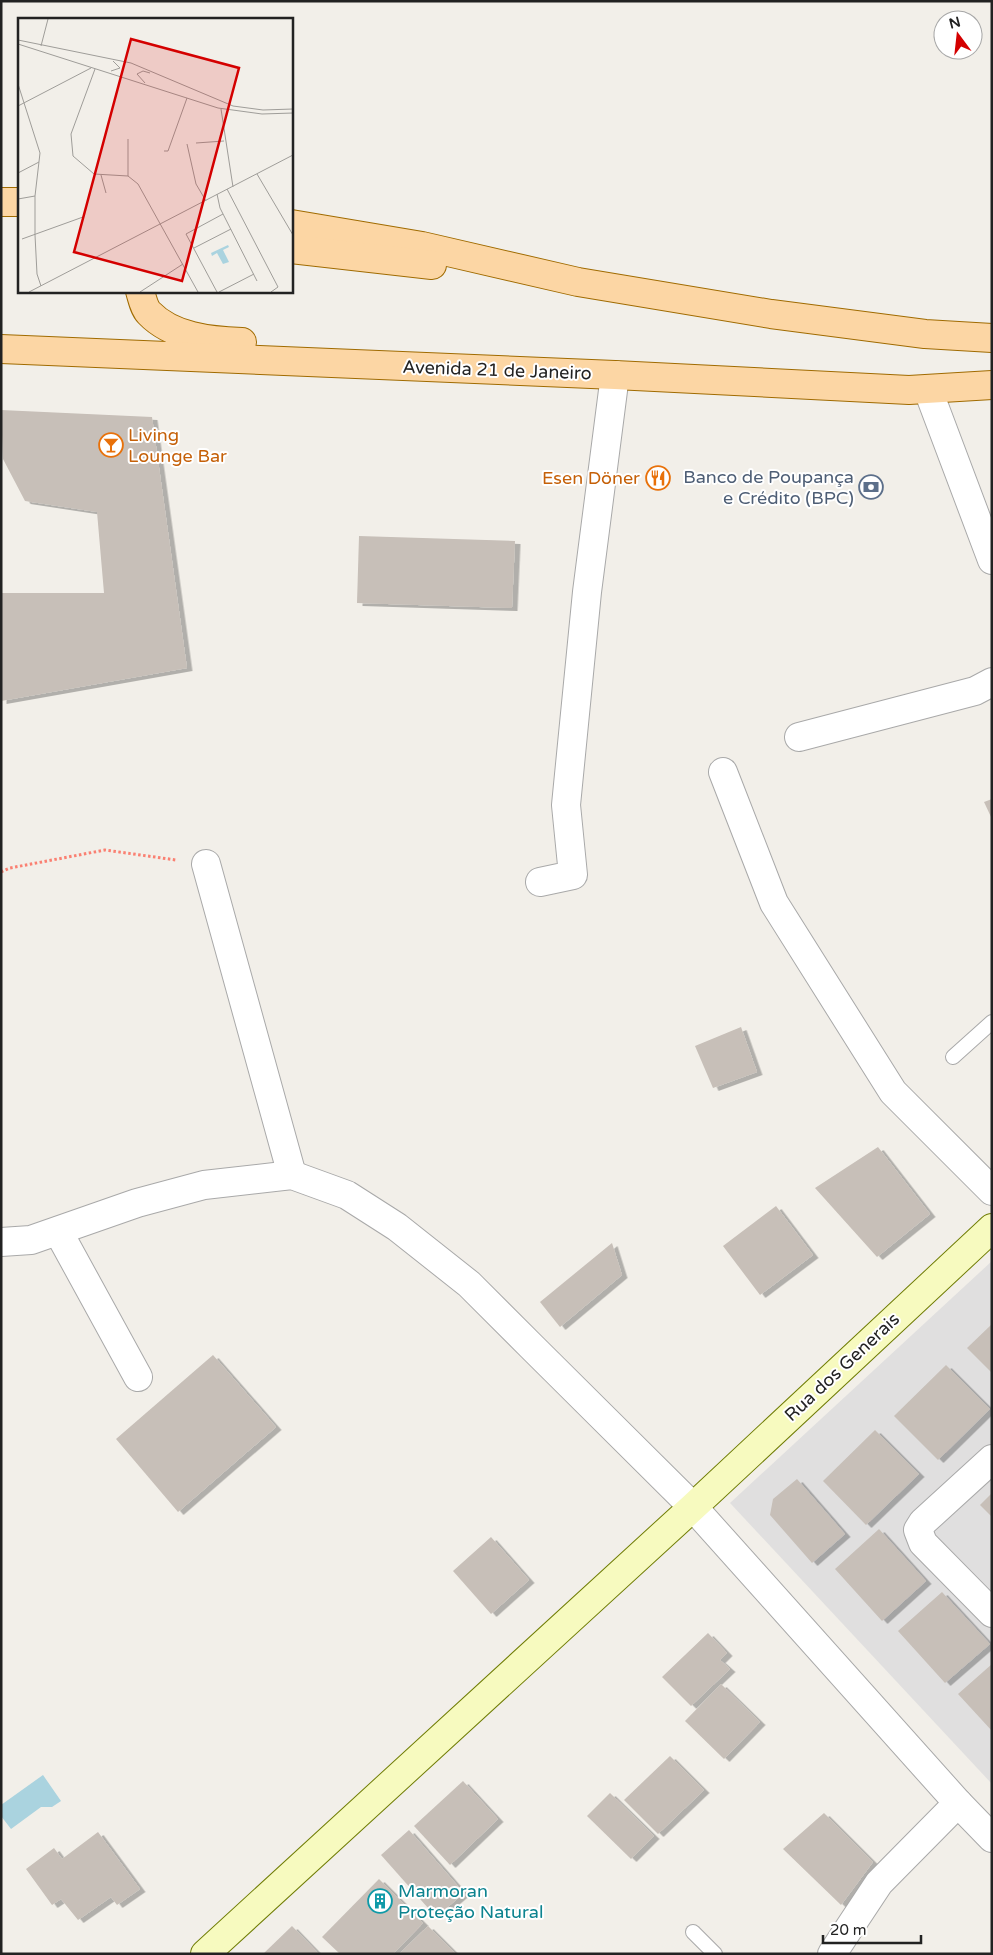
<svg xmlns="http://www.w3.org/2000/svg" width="993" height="1955" font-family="'Varela Round',sans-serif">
<defs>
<filter id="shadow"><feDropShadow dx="5.5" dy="3" stdDeviation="0" flood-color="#0004"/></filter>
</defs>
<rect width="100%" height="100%" fill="#f2efe9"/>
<!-- residential -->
<polygon fill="#e0dfdf" points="992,1261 992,1784 730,1503"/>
<!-- water -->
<polygon fill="#aad3df" points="43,1775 61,1801 52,1807 41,1807 11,1829 1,1816 1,1805"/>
<!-- building -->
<g fill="#c7bfb8" filter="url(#shadow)">
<polygon points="1,410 152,417 187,668 1,701 1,593 104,593 97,512 25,501 3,459"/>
<polygon points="359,536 515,541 512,608 357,603"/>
<polygon points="992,799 992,819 984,802"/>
<polygon points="741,1027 757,1072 713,1088 695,1046"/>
<polygon points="878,1147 930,1214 877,1257 815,1188"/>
<polygon points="776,1206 813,1255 760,1295 723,1246"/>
<polygon points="612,1243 622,1275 560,1327 540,1302"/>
<polygon points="992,1324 992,1373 967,1348"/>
<polygon points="213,1355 276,1427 178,1512 116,1439"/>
<polygon points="946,1365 990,1409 938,1460 894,1416"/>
<polygon points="875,1430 919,1474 866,1525 823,1481"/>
<polygon points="797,1479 845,1534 812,1563 770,1515 773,1499"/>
<polygon points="992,1493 992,1517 980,1505"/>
<polygon points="879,1529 926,1581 882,1621 835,1569"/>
<polygon points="491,1537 529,1580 491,1614 453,1571"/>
<polygon points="942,1592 990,1644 945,1683 898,1631"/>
<polygon points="708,1633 727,1653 720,1660 730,1669 691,1706 662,1677"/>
<polygon points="992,1664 992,1731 958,1694"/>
<polygon points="721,1684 760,1722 724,1759 685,1721"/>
<polygon points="670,1756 704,1790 658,1834 624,1800"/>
<polygon points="463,1781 498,1819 450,1865 414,1826"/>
<polygon points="610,1793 654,1836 631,1859 587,1816"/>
<polygon points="824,1813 873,1862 841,1905 783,1849"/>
<polygon points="409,1830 464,1893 436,1917 381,1855"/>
<polygon points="98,1832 140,1889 117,1905 111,1897 78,1920 61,1899 52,1905 26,1869 54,1848 62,1859"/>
<polygon points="379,1879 423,1923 393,1954 340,1954 322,1937"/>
<polygon points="292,1926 319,1954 263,1954"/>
<polygon points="428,1926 456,1954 399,1954"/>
</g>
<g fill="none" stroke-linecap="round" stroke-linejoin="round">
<!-- lane casing -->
<g stroke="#a9a9a9" stroke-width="16">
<g id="lane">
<polyline points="953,1057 992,1022"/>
<polyline points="693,1932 715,1954"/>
</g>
</g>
<!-- street casing -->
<g stroke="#a9a9a9" stroke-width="30">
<g id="street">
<polyline points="928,390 992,560"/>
<polyline points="799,737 975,691 992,682"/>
<polyline points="723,772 774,903 893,1092 992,1191"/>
<polyline points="206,864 292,1175"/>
<polyline points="540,882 573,875 566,805 587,592 615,375"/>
<polyline points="58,1231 138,1377"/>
<polyline points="1,1242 31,1240 137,1203 204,1185 292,1175 347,1195 397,1227 469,1284 532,1347 693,1507 958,1803 992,1838"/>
<polyline points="992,1459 923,1522 918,1530 923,1543 992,1613"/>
<polyline points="832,1954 879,1883 958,1803"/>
</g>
</g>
<!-- secondary casing -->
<g stroke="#707d05" stroke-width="30">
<polyline id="secondary" points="205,1954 693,1507 992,1228"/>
</g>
<!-- primary casing -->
<g stroke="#a06b00" stroke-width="30">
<g id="primary">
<polyline points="1,202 19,202"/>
<polyline points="291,224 422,246 578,282 771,314 925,334 992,338"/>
<polyline points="291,249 432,265"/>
<path d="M140,291C142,298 144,308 149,313C172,337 210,341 242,342"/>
<polyline points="1,349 615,375 909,390 992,385"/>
</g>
</g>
<!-- path -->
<polyline stroke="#fa8072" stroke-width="3" stroke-dasharray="2.5 2.5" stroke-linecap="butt" points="1,872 10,868 105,850 176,860"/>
<!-- lane -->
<use href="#lane" stroke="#fff" stroke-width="14"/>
<!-- street -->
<use href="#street" stroke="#fff" stroke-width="28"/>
<!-- secondary -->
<use href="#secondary" stroke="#f7fabf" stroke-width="28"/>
<!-- primary -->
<use href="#primary" stroke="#fcd6a4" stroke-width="28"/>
</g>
<!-- icons -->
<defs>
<g id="bar-ring" transform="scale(1.25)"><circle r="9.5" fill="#fff" stroke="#e8710a" stroke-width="1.5"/><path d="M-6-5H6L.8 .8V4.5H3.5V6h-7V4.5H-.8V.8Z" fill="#e8710a"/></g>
<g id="restaurant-ring" transform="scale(1.25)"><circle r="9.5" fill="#fff" stroke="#e8710a" stroke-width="1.5"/><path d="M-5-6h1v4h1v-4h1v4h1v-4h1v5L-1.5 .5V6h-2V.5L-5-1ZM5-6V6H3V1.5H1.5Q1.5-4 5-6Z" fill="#e8710a"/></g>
<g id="bank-ring" transform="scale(1.25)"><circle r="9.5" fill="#fff" stroke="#5c6f8a" stroke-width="1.5"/><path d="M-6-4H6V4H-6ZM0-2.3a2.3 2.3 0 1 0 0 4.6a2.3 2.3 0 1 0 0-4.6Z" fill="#5c6f8a"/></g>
<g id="building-ring" transform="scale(1.25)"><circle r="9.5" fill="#fff" stroke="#0f9aa8" stroke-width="1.5"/><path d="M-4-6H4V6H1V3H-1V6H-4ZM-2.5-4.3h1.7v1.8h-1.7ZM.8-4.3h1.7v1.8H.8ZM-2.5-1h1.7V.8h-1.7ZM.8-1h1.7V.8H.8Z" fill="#0f9aa8"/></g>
</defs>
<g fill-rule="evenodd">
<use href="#bar-ring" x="111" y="445"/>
<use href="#restaurant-ring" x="658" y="478"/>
<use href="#bank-ring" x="871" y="487"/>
<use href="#building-ring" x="380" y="1901"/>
</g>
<g text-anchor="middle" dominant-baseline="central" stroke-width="4" stroke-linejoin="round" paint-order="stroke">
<!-- street labels -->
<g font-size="18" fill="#222" stroke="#fff">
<text transform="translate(497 370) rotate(2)">Avenida 21 de Janeiro</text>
<text transform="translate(842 1367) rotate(-43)">Rua dos Generais</text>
</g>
<!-- food labels -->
<g font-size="18" fill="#c56008" stroke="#fff" text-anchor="start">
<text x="128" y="435">Living<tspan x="128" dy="21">Lounge Bar</tspan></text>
<text x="640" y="478" text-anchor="end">Esen Döner</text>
</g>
<!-- service labels -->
<g font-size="18" fill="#4e5e75" stroke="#fff" text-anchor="end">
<text x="854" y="477">Banco de Poupança<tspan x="854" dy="21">e Crédito (BPC)</tspan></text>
</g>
<!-- culture labels -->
<g font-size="18" fill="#0d838f" stroke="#fff" text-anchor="start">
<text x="398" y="1891">Marmoran<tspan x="398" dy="21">Proteção Natural</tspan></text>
</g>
</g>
<!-- overview -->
<g transform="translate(18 18)">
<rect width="275" height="275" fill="#f2efe9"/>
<path d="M210,227L211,229L205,232L211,244L205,246L199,235L194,238L193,235Z" fill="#aad3df"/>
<path fill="none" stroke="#9f9d99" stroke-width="1" d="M0,22L113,45L215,88L245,92L275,91M0,26L200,90L244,96L275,95M23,28L30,1M77,51L53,116L55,138L76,156L110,158L120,166L180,274M93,53L102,50L95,43M127,65L119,56L125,53L132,55M0,66L22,135L17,178V217L19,256L23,268M0,88L73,50M203,91L215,169M110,121V158M178,125L206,123M169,126L178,166L188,183M146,133H150L169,80M0,155L21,144M239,156L275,217M83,157L88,175M209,171L260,269L253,274M199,176L202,190L239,263M0,181L17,178M4,221L65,199M176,230L213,211M11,274L275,137M122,274L165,246M199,274L168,216L205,196M201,274L236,256"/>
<path fill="#d40000" fill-opacity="0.15" stroke="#d40000" stroke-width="2.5" d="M113,21L221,50L164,263L56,234Z"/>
<rect width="275" height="275" fill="none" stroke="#222" stroke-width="2.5"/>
</g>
<!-- border -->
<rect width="993" height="1955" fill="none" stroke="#222222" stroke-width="5"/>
<!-- north arrow -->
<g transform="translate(958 35) rotate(345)"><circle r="24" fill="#ffffff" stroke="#a7a7a7"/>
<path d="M0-4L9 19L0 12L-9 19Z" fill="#d40000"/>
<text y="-8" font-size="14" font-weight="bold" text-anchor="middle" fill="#222222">N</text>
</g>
<!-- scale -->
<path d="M823 1935v8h98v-8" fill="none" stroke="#222222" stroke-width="2.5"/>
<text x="830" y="1935" font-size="15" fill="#222222" stroke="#ffffff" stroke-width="4" paint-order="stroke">20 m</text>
</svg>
